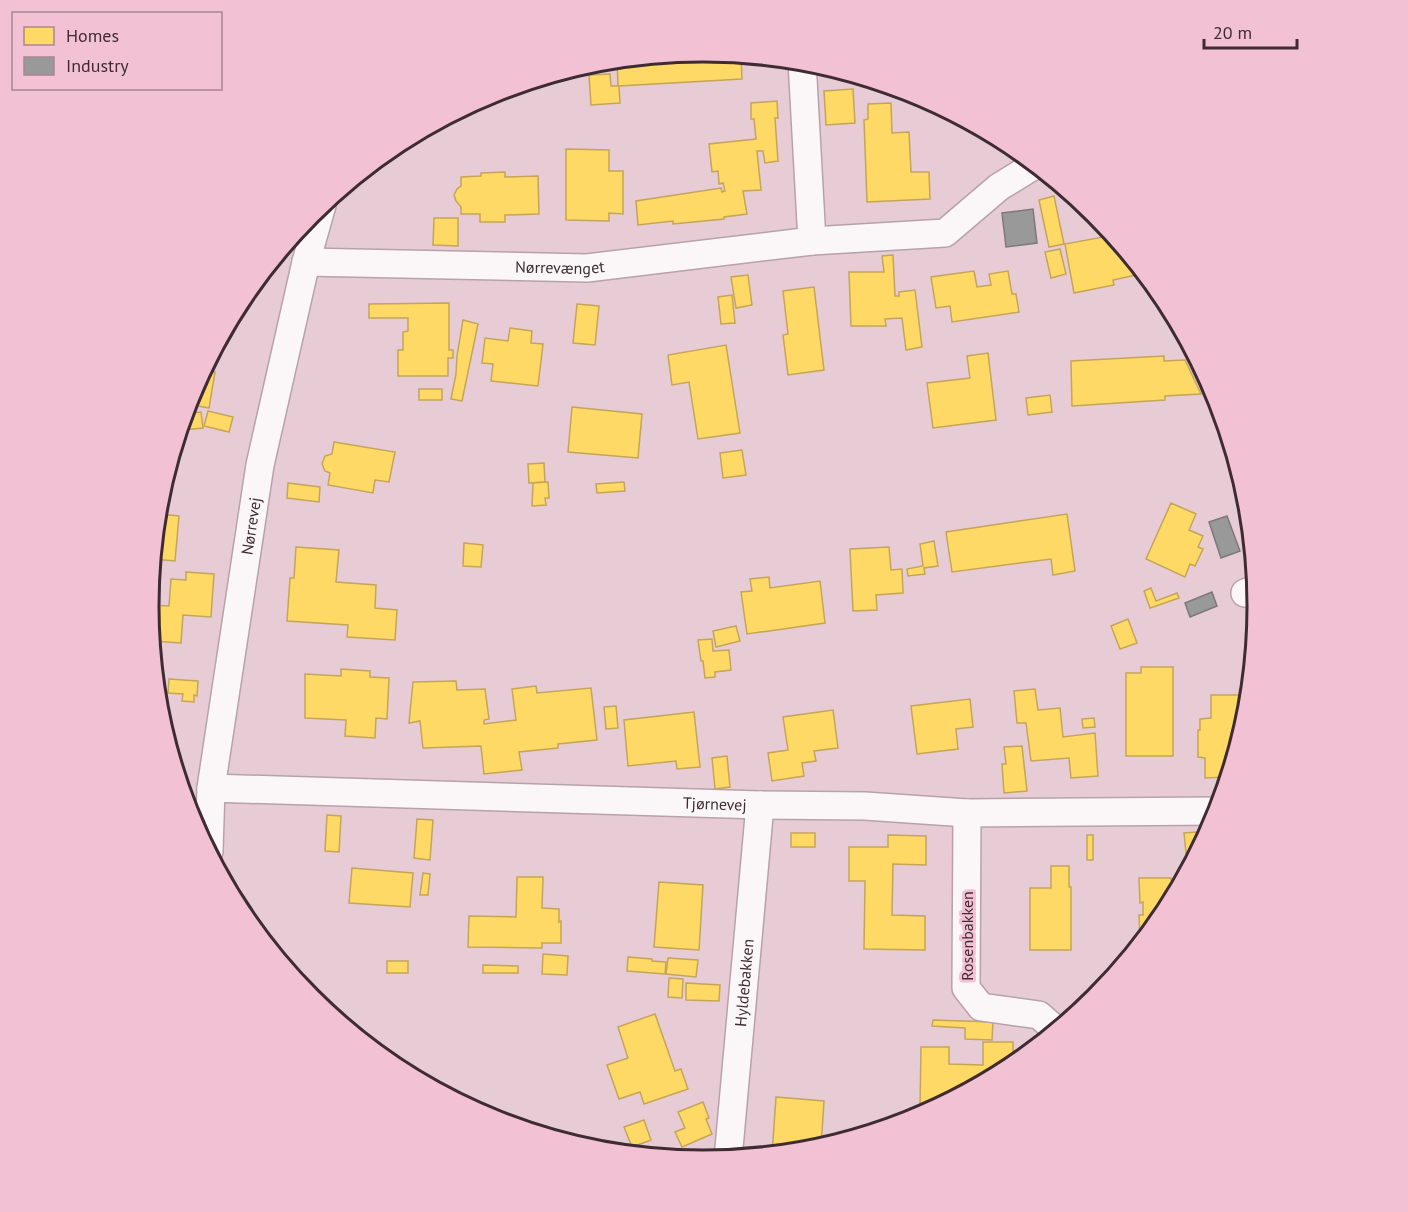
<svg xmlns="http://www.w3.org/2000/svg" width="1408" height="1212" font-family="'PT Sans',sans-serif">
<rect width="100%" height="100%" fill="#e7ccd6"/>
<!-- homes -->
<g fill="#ffd966" stroke="#c5a557" stroke-width="1.5">
<polygon points="704,51 741,55 742,79 619,86 620,103 591,105 589,75 610,74 611,86 618,86 617,60"/>
<polygon points="853,89 855,123 826,125 824,91"/>
<polygon points="777,101 778,118 775,118 778,161 765,163 763,151 757,151 761,190 743,191 747,214 724,217 724,219 673,224 673,221 638,225 636,201 721,188 722,192 725,191 723,183 719,184 718,171 712,172 709,144 756,139 754,119 751,119 751,103"/>
<polygon points="891,103 892,133 909,132 911,172 929,172 930,199 867,202 864,120 868,119 868,104"/>
<polygon points="566,149 609,150 609,171 623,171 623,214 609,213 609,221 566,220"/>
<polygon points="505,172 505,177 538,176 539,214 505,215 505,222 480,222 480,214 461,214 461,207 456,201 454,195 457,189 461,186 461,177 481,176 481,173"/>
<polygon points="1054,196 1064,244 1049,247 1039,200"/>
<polygon points="434,218 458,218 458,246 433,245"/>
<polygon points="1114,235 1145,273 1113,280 1114,285 1074,293 1065,244"/>
<polygon points="1060,249 1066,274 1051,278 1045,252"/>
<polygon points="893,255 895,296 899,296 899,292 915,290 922,347 906,350 902,318 885,319 886,326 851,326 849,272 884,272 882,256"/>
<polygon points="974,271 977,287 991,285 989,274 1008,271 1012,294 1016,294 1019,312 952,322 950,306 936,308 931,277"/>
<polygon points="748,275 752,305 736,308 731,277"/>
<polygon points="814,287 824,370 788,375 783,335 788,334 783,291"/>
<polygon points="732,295 735,323 721,324 718,297"/>
<polygon points="449,303 449,350 453,350 453,358 448,358 448,376 398,376 398,350 403,350 403,332 408,331 408,318 369,318 369,304"/>
<polygon points="577,304 599,306 595,345 573,343"/>
<polygon points="463,320 478,324 462,401 451,399 456,374 457,356"/>
<polygon points="510,328 532,331 531,343 543,344 538,386 491,381 493,364 482,363 485,338 508,341"/>
<polygon points="726,345 740,433 698,439 689,382 672,385 668,355"/>
<polygon points="988,353 996,420 933,428 927,383 970,378 967,356"/>
<polygon points="1164,356 1164,361 1185,360 1201,394 1165,396 1165,400 1072,406 1071,361"/>
<polygon points="211,357 213,357 211,372 215,372 209,408 188,404 191,393"/>
<rect x="419" y="389" width="23" height="11"/>
<polygon points="1050,395 1052,412 1028,415 1026,398"/>
<polygon points="572,407 642,414 638,458 568,452"/>
<polygon points="208,411 233,417 229,432 204,426"/>
<polygon points="201,412 203,428 183,430 184,437 178,438 185,414"/>
<polygon points="334,442 395,452 389,482 375,480 373,493 328,485 330,473 325,471 322,464 325,456 332,454"/>
<polygon points="742,450 746,475 723,478 720,453"/>
<polygon points="544,463 545,482 529,483 528,464"/>
<polygon points="548,482 549,498 545,498 546,505 532,506 533,483"/>
<polygon points="624,482 625,491 597,493 596,484"/>
<polygon points="288,483 320,487 319,502 287,498"/>
<polygon points="1171,503 1196,514 1189,530 1203,536 1198,547 1203,549 1195,566 1190,564 1185,577 1146,559"/>
<polygon points="158,514 179,516 175,561 154,559"/>
<polygon points="1067,514 1075,571 1053,575 1051,559 952,572 946,532"/>
<polygon points="934,541 938,566 924,568 925,574 908,576 907,569 923,566 920,544"/>
<polygon points="464,543 483,545 481,567 463,566"/>
<polygon points="296,547 339,550 336,582 376,585 375,608 397,610 395,640 347,637 348,625 287,621 290,578 294,578"/>
<polygon points="889,547 891,570 902,569 903,593 876,595 877,610 853,611 850,549"/>
<polygon points="186,572 214,574 211,617 183,615 181,643 152,641 149,605 169,606 171,579 186,580"/>
<polygon points="769,577 770,588 820,581 825,623 747,634 741,592 752,591 750,579"/>
<polygon points="1151,588 1156,601 1177,593 1179,598 1150,608 1144,591"/>
<polygon points="1128,619 1137,643 1120,649 1111,626"/>
<polygon points="736,626 740,641 716,647 713,631"/>
<polygon points="712,639 713,651 729,650 731,670 715,672 715,677 705,678 703,661 701,661 698,640"/>
<polygon points="1141,667 1173,667 1173,756 1126,756 1126,673 1141,673"/>
<polygon points="341,669 370,671 370,677 389,678 387,719 376,718 375,738 345,736 346,720 305,718 305,674 341,676"/>
<polygon points="169,679 198,681 197,696 194,695 194,702 182,701 183,694 168,693"/>
<polygon points="456,681 457,690 485,689 489,719 484,720 484,724 516,720 512,689 536,686 537,693 591,688 597,740 558,744 558,748 519,752 522,770 484,774 481,746 423,748 420,721 409,723 413,682"/>
<polygon points="1035,689 1038,710 1060,708 1063,737 1095,733 1098,776 1071,778 1069,758 1031,761 1026,723 1017,723 1014,691"/>
<polygon points="1211,695 1242,695 1242,730 1244,730 1235,757 1225,757 1225,777 1205,778 1205,758 1198,757 1198,730 1200,730 1200,719 1211,718"/>
<polygon points="970,699 973,727 956,729 958,749 917,754 911,706"/>
<polygon points="616,706 618,728 606,729 604,707"/>
<polygon points="833,710 838,748 814,751 816,761 802,763 804,776 772,781 768,753 788,750 783,717"/>
<polygon points="694,712 700,767 677,769 676,761 628,766 624,720"/>
<polygon points="1094,718 1095,727 1083,728 1082,719"/>
<polygon points="1022,746 1027,791 1004,793 1002,764 1006,764 1004,747"/>
<polygon points="727,756 730,787 715,789 712,758"/>
<polygon points="327,815 341,816 339,852 325,851"/>
<polygon points="417,819 433,820 430,860 414,858"/>
<polygon points="1198,832 1199,851 1194,862 1187,862 1184,833"/>
<rect x="791" y="833" width="24" height="14"/>
<polygon points="888,835 926,836 926,865 893,864 892,915 925,916 925,950 864,949 865,881 849,881 849,847 888,847"/>
<rect x="1087" y="835" width="6" height="25"/>
<polygon points="1051,866 1069,866 1069,887 1071,887 1071,950 1030,950 1030,888 1051,888"/>
<polygon points="352,868 413,873 410,907 349,903"/>
<polygon points="423,873 430,874 428,895 420,895"/>
<polygon points="517,877 543,877 542,908 559,909 559,922 561,921 561,943 542,943 542,948 468,947 469,916 516,917"/>
<polygon points="1139,878 1171,878 1171,880 1184,879 1165,915 1146,939 1140,939 1139,915 1143,915 1143,902 1140,903"/>
<polygon points="659,882 703,885 699,950 654,947"/>
<polygon points="543,954 568,956 567,975 542,974"/>
<polygon points="628,957 652,959 652,961 666,962 665,974 627,971"/>
<polygon points="668,958 698,960 696,977 666,974"/>
<rect x="387" y="961" width="21" height="12"/>
<polygon points="483,965 518,966 518,973 483,973"/>
<polygon points="669,978 683,979 682,998 668,997"/>
<polygon points="686,983 720,985 719,1001 686,1000"/>
<polygon points="655,1014 675,1071 681,1069 688,1089 644,1104 640,1092 619,1099 607,1065 628,1058 618,1027"/>
<polygon points="933,1020 993,1022 992,1040 965,1039 965,1028 932,1026"/>
<polygon points="983,1042 1013,1042 1013,1067 936,1108 920,1108 921,1047 949,1047 949,1064 983,1065"/>
<polygon points="776,1097 824,1101 821,1148 812,1150 772,1154"/>
<polygon points="703,1102 709,1118 706,1119 712,1134 682,1147 675,1132 685,1128 678,1112"/>
<polygon points="644,1120 651,1140 632,1147 624,1127"/>
</g>
<!-- industry -->
<g fill="#999" stroke="#7e787a" stroke-width="1.5">
<polygon points="1033,209 1037,243 1006,247 1002,213"/>
<polygon points="1227,516 1240,551 1221,558 1209,522"/>
<polygon points="1212,592 1217,606 1190,617 1185,603"/>
</g>
<g fill="none" stroke-linecap="round" stroke-linejoin="round">
<!-- minor casing -->
<g stroke="#b7a2a9" stroke-width="30">
<g id="minor">
<polyline points="802,61 812,241"/>
<path id="s1" d="M306,262L587,268L812,241L945,233L999,187L1030,168L1037,165"/>
<polyline points="1245,593 1257,588"/>
<path id="s2" d="M211,788L760,805L865,806L967,813L1219,811"/>
<polyline points="967,813 966,988 981,1007 1039,1015 1057,1031"/>
<path id="s3" d="M209,851L211,788L260,465L306,262L322,205"/>
<path id="s4" d="M728,1159L760,805"/>
</g>
</g>
<!-- minor -->
<use href="#minor" stroke="#fbf7f9" stroke-width="27"/>
</g>
<g text-anchor="middle" dominant-baseline="central" stroke-width="6" stroke-linejoin="round" paint-order="stroke">
<!-- street labels -->
<g font-size="16" fill="#3f2c33" stroke="#f2c1d3">
<text stroke="none"><textPath href="#s1" startOffset="254">Nørrevænget</textPath></text>
<text stroke="none"><textPath href="#s3" startOffset="328">Nørrevej</textPath></text>
<text stroke="none"><textPath href="#s2" startOffset="504">Tjørnevej</textPath></text>
<text transform="translate(967 936) rotate(-90)">Rosenbakken</text>
<text stroke="none"><textPath href="#s4" startOffset="177">Hyldebakken</textPath></text>
</g>
</g>
<!-- crop -->
<path d="M0 0H1408V1212H0ZM159 606a544 544 0 1 1 1088 0a544 544 0 1 1-1088 0Z" fill="#f2c1d3" fill-rule="evenodd"/>
<path fill="none" stroke="#3f2c33" stroke-width="3" d="M159 606a544 544 0 1 1 1088 0a544 544 0 1 1-1088 0Z"/>
<!-- legend -->
<rect x="12" y="12" width="210" height="78" fill="#f2c1d3" stroke="#aa8593" stroke-width="1.5"/>
<rect x="24" y="27" width="30" height="18" fill="#ffd966" stroke="#aa8593" stroke-width="1.5"/>
<text x="66" y="42" font-size="18" fill="#3f2c33">Homes</text>
<rect x="24" y="57" width="30" height="18" fill="#999999" stroke="#aa8593" stroke-width="1.5"/>
<text x="66" y="72" font-size="18" fill="#3f2c33">Industry</text>
<!-- scale -->
<path d="M1204 39v9h93v-9" fill="none" stroke="#3f2c33" stroke-width="3"/>
<text x="1213" y="39" font-size="18" fill="#3f2c33" stroke="#f2c1d3" stroke-width="4.5" paint-order="stroke">20 m</text>
</svg>
